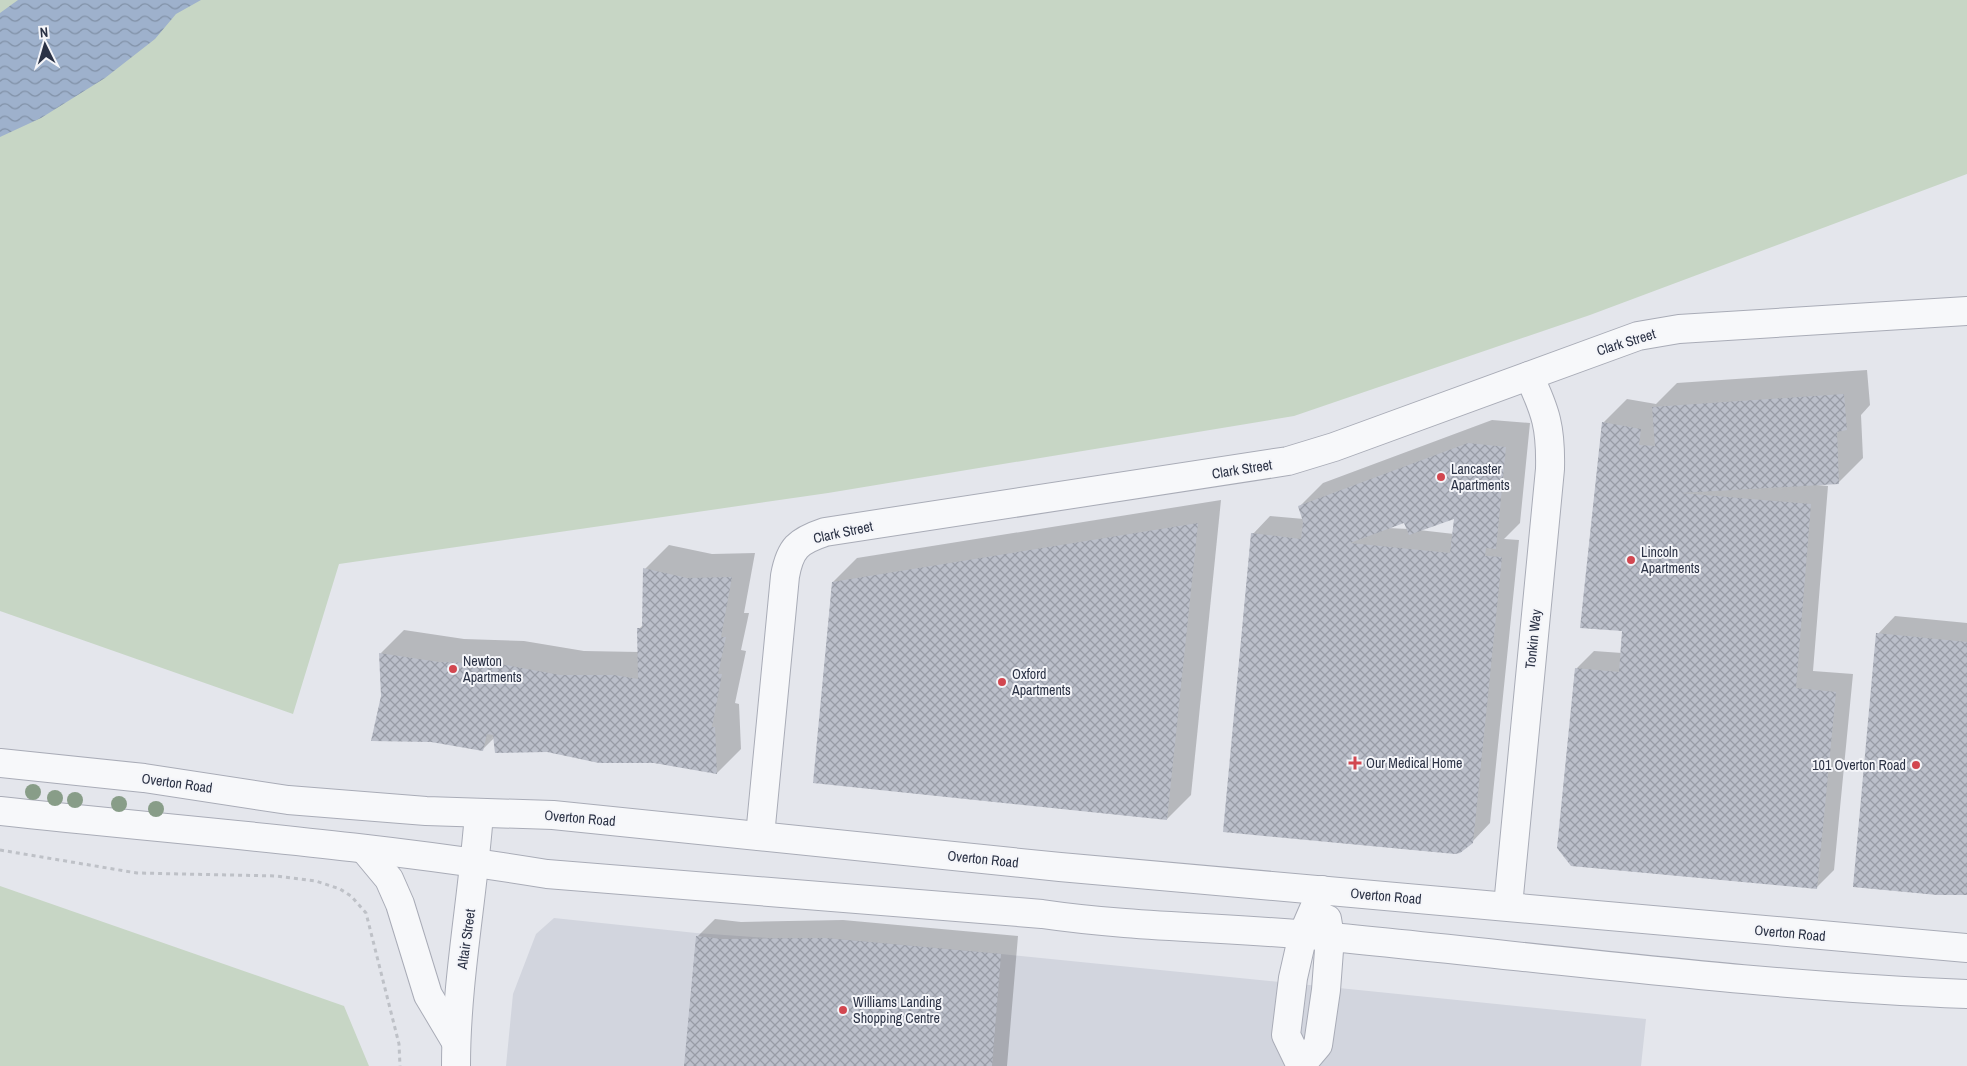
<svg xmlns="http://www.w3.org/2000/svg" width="1967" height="1066" font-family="'Archivo Narrow',sans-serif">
<defs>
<pattern id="water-waves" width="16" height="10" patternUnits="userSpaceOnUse" patternTransform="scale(1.25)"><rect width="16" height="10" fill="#9eb1cc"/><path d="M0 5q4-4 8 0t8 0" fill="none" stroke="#8191a7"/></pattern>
<pattern id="building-cross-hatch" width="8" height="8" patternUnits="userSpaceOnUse" patternTransform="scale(1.25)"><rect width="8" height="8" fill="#bbbfca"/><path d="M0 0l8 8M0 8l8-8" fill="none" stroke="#989ca6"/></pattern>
</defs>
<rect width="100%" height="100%" fill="#e4e6ec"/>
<!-- built -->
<polygon fill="#d2d5de" points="554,918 696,933 768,938 825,938 1001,954 1646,1019 1641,1066 506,1066 513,994 536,934"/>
<!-- green -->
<g fill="#c7d6c5">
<polygon points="0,0 1967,0 1967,174 1590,315 1294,416 828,493 339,564 293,714 0,611"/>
<polygon points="0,886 344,1006 369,1066 0,1066"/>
</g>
<!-- water -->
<polygon fill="url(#water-waves)" points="18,0 201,0 176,14 155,39 105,78 41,118 0,137 0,13"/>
<!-- shadow -->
<g fill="#0003" fill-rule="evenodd">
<polygon points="1867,370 1870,405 1861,415 1863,458 1839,482 1817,485 1828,486 1813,671 1853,674 1834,870 1816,888 1576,669 1594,651 1622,653 1624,630 1603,423 1627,399 1656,404 1677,383"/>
<path d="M1492,420L1530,423L1520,523L1504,539L1519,540L1490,823L1472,842L1253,534L1270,516L1304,519L1299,507L1323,483ZM1455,517L1454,534L1419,530ZM1405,521L1408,529L1388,528Z"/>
<polygon points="1221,500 1191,795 1167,819 833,582 857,558"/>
<polygon points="669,545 712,554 755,553 744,613 749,613 741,650 746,651 735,703 739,704 741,749 717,773 495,737 482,750 382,697 380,654 404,630 464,639 524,641 584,651 639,652 639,629 644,624 645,569"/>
<polygon points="1895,616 1967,623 1967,894 1878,634"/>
<polygon points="715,919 741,922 843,920 1018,936 1007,1066 685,1066 697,937"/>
</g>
<!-- building -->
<g fill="url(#building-cross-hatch)" fill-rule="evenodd">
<polygon points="1844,394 1847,430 1837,432 1839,484 1681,493 1811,504 1796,688 1836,692 1817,889 1571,866 1557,848 1575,668 1619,672 1622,631 1580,628 1602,422 1641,429 1639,445 1655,446 1652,407"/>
<path d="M1468,443L1506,447L1496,549L1486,548L1485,556L1502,557L1473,843L1460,853L1455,854L1223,832L1251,533L1301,539L1303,522L1298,506ZM1454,519L1450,553L1350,543L1404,523L1409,535Z"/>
<polygon points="1198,523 1167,820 813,783 832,582"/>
<polygon points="643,568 687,578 732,577 721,637 726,637 718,674 722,674 712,727 715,727 717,774 654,763 599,763 547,752 495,753 493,735 487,734 483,751 431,742 371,741 381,696 379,653 439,662 500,664 560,675 614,675 638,679 637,628 642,628"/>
<polygon points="1876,633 1967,642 1967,895 1937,895 1853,887"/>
<polygon points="696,936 722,939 825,938 1001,954 992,1066 684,1066"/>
</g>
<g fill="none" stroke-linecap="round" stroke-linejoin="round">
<!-- minor casing -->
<g stroke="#a9acb7" stroke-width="30">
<g id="minor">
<polyline points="0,763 144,778 288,800 426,811 553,815 1060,867 1967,948"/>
<path d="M0,811C183,831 366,844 547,874L1042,914C1137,928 1234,927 1330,937C1542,957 1754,986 1967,994"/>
<path d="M760,836L785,576C790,548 798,541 825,532L1288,461L1334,447L1638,336L1679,329L1967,311"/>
<polyline points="364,849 389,879 400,904 428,995 456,1042"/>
<path d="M1508,906L1550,469C1551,428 1546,412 1529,376"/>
<polyline points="1301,1065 1318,1045 1326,990 1330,937 1327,919"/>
<path d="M456,1066C456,981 473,897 479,813"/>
<polyline points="1301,1066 1286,1035 1293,978 1303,934 1322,890"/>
</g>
</g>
<!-- path -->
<polyline stroke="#bec1c7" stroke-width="3" stroke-dasharray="4 4" stroke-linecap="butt" points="0,850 137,873 276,876 316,881 340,889 351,896 366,913 399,1044 400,1066"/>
<!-- minor -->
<use href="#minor" stroke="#f7f8fa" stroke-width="28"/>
</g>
<!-- trees -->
<g fill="#889d88">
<circle cx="33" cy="792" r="8"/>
<circle cx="55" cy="798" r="8"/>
<circle cx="75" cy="800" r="8"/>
<circle cx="119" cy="804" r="8"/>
<circle cx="156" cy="809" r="8"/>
</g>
<!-- markers -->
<g fill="#d24750" stroke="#f4f5f9" stroke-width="2">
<circle cx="1441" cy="477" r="5"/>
<circle cx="1631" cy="560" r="5"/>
<circle cx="453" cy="669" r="5"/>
<circle cx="1002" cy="682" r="5"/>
<path d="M1352.5 755.5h5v5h5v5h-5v5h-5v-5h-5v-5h5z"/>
<circle cx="1916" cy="765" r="5"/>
<circle cx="843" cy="1010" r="5"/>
</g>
<g text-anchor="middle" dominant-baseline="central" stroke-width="4" stroke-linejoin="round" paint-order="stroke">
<!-- street labels -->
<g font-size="14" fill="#2b3245" stroke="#f4f5f9">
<text transform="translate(1626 342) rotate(-17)">Clark Street</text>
<text transform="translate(1242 469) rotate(-9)">Clark Street</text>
<text transform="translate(843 532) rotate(-12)">Clark Street</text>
<text transform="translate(1533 639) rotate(-84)">Tonkin Way</text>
<text transform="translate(177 783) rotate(8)">Overton Road</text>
<text transform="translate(580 818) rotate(5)">Overton Road</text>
<text transform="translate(983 859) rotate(6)">Overton Road</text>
<text transform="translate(1386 896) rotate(5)">Overton Road</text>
<text transform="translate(1790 933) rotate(5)">Overton Road</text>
<text transform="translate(466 939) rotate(-82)">Altair Street</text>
</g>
<!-- poi labels -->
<g font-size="14" fill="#2b3245" stroke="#f4f5f9" text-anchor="start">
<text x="1451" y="469">Lancaster<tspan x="1451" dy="16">Apartments</tspan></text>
<text x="1641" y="552">Lincoln<tspan x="1641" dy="16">Apartments</tspan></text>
<text x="463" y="661">Newton<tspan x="463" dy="16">Apartments</tspan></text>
<text x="1012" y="674">Oxford<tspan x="1012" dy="16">Apartments</tspan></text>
<text x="1366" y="763">Our Medical Home</text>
<text x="1906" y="765" text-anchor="end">101 Overton Road</text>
<text x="853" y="1002">Williams Landing<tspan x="853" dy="16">Shopping Centre</tspan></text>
</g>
</g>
<!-- north arrow -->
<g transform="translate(45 45) rotate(355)" stroke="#f4f5f9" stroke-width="4" paint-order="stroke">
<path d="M0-4L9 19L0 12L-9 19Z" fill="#2b3245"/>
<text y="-8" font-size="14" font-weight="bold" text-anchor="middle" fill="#2b3245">N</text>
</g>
</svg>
